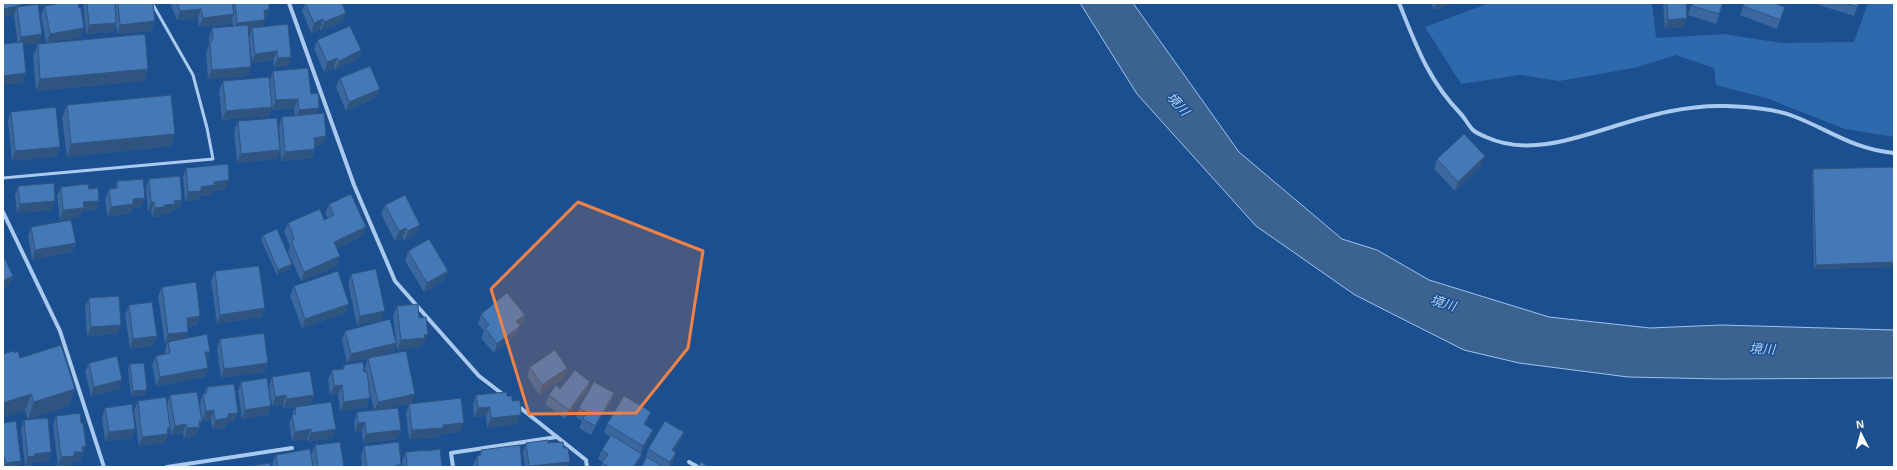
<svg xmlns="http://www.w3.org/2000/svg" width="1897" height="470" font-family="Helvetica,'Noto Sans JP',sans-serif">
<rect width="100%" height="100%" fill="#1b4f8f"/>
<!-- green -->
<polygon fill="#2e69ad" points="1489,3 1652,3 1656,38 1723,34 1782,43 1854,42 1868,3 1894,3 1894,137 1845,129 1766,98 1716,85 1714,68 1676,55 1634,68 1559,81 1520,75 1461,84 1425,27"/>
<!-- water -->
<polygon fill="#3c6290" stroke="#9cc4f0" points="1080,3 1133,3 1239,152 1342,239 1377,250 1429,280 1549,317 1650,328 1721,325 1894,330 1894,378 1720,379 1628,377 1519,363 1464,350 1355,295 1256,226 1137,94"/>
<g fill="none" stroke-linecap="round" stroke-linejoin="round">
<!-- service -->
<polyline stroke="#a9c9ee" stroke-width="3" points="3,178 213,159 207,128 193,75 152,3"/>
<!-- minor -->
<g stroke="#a9c9ee" stroke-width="4">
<polyline points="289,3 354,185 395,281 479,376 505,396"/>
<path d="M1399,3C1416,45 1428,80 1460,113C1465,118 1468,125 1473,130C1476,133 1482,135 1486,137C1527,156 1574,139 1615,126C1651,115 1686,105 1724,106C1746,107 1772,108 1793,116C1830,130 1852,149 1894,153"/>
<polyline points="3,212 60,331 104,467"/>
<polyline points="518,406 586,460 587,467"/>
<polyline points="689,462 698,467"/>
<polyline points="167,467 292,448"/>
<polyline points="453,467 451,453 557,437"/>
</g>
</g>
<!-- wall -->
<g fill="#3a679d">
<polygon points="3,3 21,7 39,43 23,45 23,83 14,16 14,15"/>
<polygon points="83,3 115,3 115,4 115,3 153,3 155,21 151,31 117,34 116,25 113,32 86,34"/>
<polygon points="170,3 269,3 269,9 266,18 265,19 262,27 288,66 274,67 273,60 252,63 249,37 251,30 248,30 248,76 208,79 206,53 209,45 209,37 212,28 233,26 232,20 230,24 199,27 198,18 177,20"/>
<polygon points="305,3 342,3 343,22 321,31 320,29 311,33 302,11"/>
<polygon points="1431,3 1453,3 1434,10"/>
<polygon points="1663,3 1686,3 1684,27 1665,29"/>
<polygon points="1692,3 1723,3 1716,24 1688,15"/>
<polygon points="1744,3 1785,7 1777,29 1740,15"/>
<polygon points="1820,3 1859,3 1854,16 1819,5"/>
<polygon points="45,6 79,8 84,28 81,37 49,42 148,69 144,81 36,91 33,56 38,44 46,43 41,15"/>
<polygon points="317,40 361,50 358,59 335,70 334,67 324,72 314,49"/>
<polygon points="273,71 311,94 319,108 317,114 326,136 322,145 315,146 315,149 312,158 281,161 279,126 282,117 295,116 294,108 272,110 270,80"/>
<polygon points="340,78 376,98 346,111 336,87"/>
<polygon points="223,81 272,107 269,116 222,120 219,91"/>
<polygon points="67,105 171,146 67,157 62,118"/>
<polygon points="11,112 57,156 12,161 8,121"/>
<polygon points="238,121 280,150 277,159 237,163 234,131"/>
<polygon points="1437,159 1482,165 1455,191 1434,169"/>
<polygon points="1894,167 1894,267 1814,269 1812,174 1813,169"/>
<polygon points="186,168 226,190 213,191 211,195 199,196 198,200 185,201 183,177"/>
<polygon points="149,179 182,200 179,209 172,210 171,213 162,214 161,216 152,217 151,211 148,212 146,188"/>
<polygon points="117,181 142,207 132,208 130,214 107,216 105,199 109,189 115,189"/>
<polygon points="18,186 52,210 17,213 15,196"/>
<polygon points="61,187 89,189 96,210 82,211 80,217 60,220 57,196"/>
<polygon points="329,204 363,236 337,248 337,266 301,281 288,252 290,246 284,232 288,223 324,220 328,218 325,213"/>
<polygon points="385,205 417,234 404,241 403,237 395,241 381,214"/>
<polygon points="31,227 76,243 72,252 32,260 28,236"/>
<polygon points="263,235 292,264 290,269 277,275 261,240"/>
<polygon points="408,251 448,271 444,280 424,292 405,261"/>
<polygon points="215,271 262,317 217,324 211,281"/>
<polygon points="351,274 382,320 357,325 348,283"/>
<polygon points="294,286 349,304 345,313 302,328 290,296"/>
<polygon points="162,287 200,316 197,325 188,327 188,332 186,338 207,360 208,368 205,377 156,386 152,365 156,356 165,354 165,351 167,343 165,344 158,296"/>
<polygon points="89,298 118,334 87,336 85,307"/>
<polygon points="129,305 157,336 153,346 130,349 125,315"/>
<polygon points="397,306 419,318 424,344 423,344 421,347 397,350 393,316"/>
<polygon points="481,314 525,315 522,324 520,325 516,335 494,353 481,338 484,331 478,324"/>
<polygon points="345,331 396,343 393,352 347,363 342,340"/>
<polygon points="220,339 268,363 264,372 221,378 217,348"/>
<polygon points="14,353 20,358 69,406 28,419 25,411"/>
<polygon points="368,358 412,403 385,409 401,430 398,439 363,443 362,431 355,432 354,422 357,412 374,410 367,379 367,407 340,411 338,394 330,395 328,380 332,370 342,369 344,365 364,372 366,372 365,368"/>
<polygon points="89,363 122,380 119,390 91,396 85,372"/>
<polygon points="130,364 145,395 131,396 128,369"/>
<polygon points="530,367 567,368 564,378 539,395 527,376"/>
<polygon points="272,377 314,395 311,404 283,408 283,404 272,406 269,386"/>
<polygon points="241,382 268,415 242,419 238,391"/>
<polygon points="590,382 587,391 565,419 545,404 549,395 560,389"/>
<polygon points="207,387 234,422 227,423 225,428 212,429 211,420 202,421 200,403 203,394 204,394"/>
<polygon points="614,393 611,402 591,435 579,428 582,421 576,417 579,408"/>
<polygon points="170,395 202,421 196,436 184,438 183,433 171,435 170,428 165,443 139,446 134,410 138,401 167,404"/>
<polygon points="476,395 507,396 512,401 518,424 487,428 486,416 474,417 473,405"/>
<polygon points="409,404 460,432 441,434 440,437 409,439 406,413"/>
<polygon points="295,407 336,429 332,438 308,442 307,439 292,441 289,424"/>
<polygon points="105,408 135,429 132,438 105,441 102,417"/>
<polygon points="56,416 83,455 81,456 80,461 72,462 71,465 58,466 53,425"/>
<polygon points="24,420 51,452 48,461 32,463 31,465 25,466 21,429"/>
<polygon points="648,421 645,425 653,430 650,439 641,453 638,463 636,467 601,467 603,462 598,459 602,450 610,437 604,433 607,424"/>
<polygon points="3,423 19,467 3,467"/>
<polygon points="684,432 680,441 674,451 673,462 669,467 641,467 646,459 645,459 648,449"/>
<polygon points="526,443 548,443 564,448 570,462 568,467 525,467 523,452"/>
<polygon points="315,445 344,467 313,467 311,455"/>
<polygon points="364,446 400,467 362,467 361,455"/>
<polygon points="481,450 521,467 474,467 473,465 477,456 479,456"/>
<polygon points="425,451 442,467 403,467 402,461 406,452"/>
<polygon points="276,455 313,467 273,467 272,464"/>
</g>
<!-- shaded-wall -->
<g fill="#305480">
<polygon points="41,3 56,3 40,6"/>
<polygon points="1436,3 1453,3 1434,10"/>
<polygon points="21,5 18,14 17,7 14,15 3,17 3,9"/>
<polygon points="201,9 198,18 177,20 180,11"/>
<polygon points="269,9 266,18 262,20 265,20 261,29 252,28 251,30 233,32 237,23"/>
<polygon points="346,13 343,22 321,31 324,22"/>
<polygon points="234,14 230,24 199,27 203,18"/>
<polygon points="1687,18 1684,27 1665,29 1668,20"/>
<polygon points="323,19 320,29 311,33 314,23"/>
<polygon points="155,21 151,31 117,34 120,25"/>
<polygon points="116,23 113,32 86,34 89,25"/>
<polygon points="84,28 81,37 46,43 50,34"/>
<polygon points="42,34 39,43 18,46 21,37"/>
<polygon points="361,50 358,59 335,70 339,61"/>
<polygon points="277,51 273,60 252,63 255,54"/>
<polygon points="291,57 288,66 274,67 278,58"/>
<polygon points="337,58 334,67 324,72 327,62"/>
<polygon points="251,67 248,76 208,79 212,70"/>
<polygon points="148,69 144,81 36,91 40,79"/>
<polygon points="26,73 23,83 3,85 3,76"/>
<polygon points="380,89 376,98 346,111 349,102"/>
<polygon points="298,99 294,108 272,110 276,100"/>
<polygon points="272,107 269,116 222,120 226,111"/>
<polygon points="319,108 316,118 295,120 299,110"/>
<polygon points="175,134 171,146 67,157 71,144"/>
<polygon points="326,136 322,145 310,147 314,138"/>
<polygon points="60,147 57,156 12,161 15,151"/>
<polygon points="315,149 312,158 281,161 285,152"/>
<polygon points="280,150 277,159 237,163 241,154"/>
<polygon points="1485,156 1482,165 1455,191 1458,182"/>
<polygon points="229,180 226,190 213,191 211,195 199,196 198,200 185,201 188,192 214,182"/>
<polygon points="145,198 142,207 132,208 130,214 107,216 111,207 133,199"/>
<polygon points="182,200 179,209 172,210 171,213 162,214 161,216 152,217 155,208 174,201"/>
<polygon points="55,201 52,210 17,213 20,204"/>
<polygon points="99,201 96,210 82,211 80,217 60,220 63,210 83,202"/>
<polygon points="151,202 154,202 151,211 148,212"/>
<polygon points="420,225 417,234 404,241 408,231"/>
<polygon points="366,227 363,236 331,251 334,242"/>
<polygon points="406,228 403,237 395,241 399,231"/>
<polygon points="76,243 72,252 32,260 35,250"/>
<polygon points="340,256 337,266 301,281 304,272"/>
<polygon points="1894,262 1894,267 1814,269 1816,265"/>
<polygon points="292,264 290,269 277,275 278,270"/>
<polygon points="448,271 444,280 424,292 427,283"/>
<polygon points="13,276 10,286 3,289 3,281"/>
<polygon points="349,304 345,313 302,328 305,319"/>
<polygon points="265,308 262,317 217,324 220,315"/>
<polygon points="385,311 382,320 357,325 360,316"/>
<polygon points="525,315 522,324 513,331 516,321"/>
<polygon points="200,316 197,325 183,327 187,318"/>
<polygon points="121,325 118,334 87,336 91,327"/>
<polygon points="520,326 516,335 494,353 497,344"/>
<polygon points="188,332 185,341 168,342 167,343 165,344 168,334"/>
<polygon points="428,334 424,344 423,344 421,347 397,350 401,340"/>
<polygon points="157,336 153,346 130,349 133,339"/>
<polygon points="396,343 393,352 347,363 351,354"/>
<polygon points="205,352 210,352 207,361"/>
<polygon points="268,363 264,372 221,378 224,369"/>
<polygon points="208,368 205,377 156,386 160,377"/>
<polygon points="567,368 564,378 539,395 542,385"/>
<polygon points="122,380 119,390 91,396 94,387"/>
<polygon points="590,382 587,391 565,419 569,410"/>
<polygon points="342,385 338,394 330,395 334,386"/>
<polygon points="75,389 69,406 28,419 34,402"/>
<polygon points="147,390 145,395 131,396 133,391"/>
<polygon points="614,393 611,402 591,435 595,426"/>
<polygon points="31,394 25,411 3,418 3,403"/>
<polygon points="415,394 412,403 374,411 378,402"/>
<polygon points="286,395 283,404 272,406 275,397"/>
<polygon points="314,395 311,404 283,408 287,399"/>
<polygon points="370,398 367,407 340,411 344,402"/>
<polygon points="271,406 268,415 242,419 245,410"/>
<polygon points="490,407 486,416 474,417 478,408"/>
<polygon points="214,410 211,420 202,421 206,411"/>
<polygon points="651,412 648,421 641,433 644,424"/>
<polygon points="238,413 234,422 227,423 225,428 212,429 215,420 228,414"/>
<polygon points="521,415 518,424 487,428 491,418"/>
<polygon points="199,421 202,421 196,436 184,438 187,428"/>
<polygon points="365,422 362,431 355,432 358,423"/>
<polygon points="464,423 460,432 441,434 440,437 409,439 412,430"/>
<polygon points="186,424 183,433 171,435 175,426"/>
<polygon points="167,428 170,428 165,443 139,446 142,437"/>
<polygon points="135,429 132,438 105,441 109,432"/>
<polygon points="311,429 307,439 292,441 295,432"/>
<polygon points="336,429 332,438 308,442 311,433"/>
<polygon points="401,430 398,439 363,443 366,434"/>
<polygon points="653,430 650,439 640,455 643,446"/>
<polygon points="684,432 680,441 669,460 672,450"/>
<polygon points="86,446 83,455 81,456 80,461 72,462 71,465 58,466 61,457 74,452 82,447"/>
<polygon points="51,452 48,461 32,463 31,465 25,466 28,457 34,454"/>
<polygon points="676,453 673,462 669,467 668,467 670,462"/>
<polygon points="642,454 638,463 636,467 633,467"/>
<polygon points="21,461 19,467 5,467 6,463"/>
<polygon points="570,462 568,467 529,467 529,466"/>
<polygon points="396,465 401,465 400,467 396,467"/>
</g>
<!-- building -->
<g fill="#4478b7" stroke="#305480">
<polygon points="3,3 21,3 21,5 3,9"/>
<polygon points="61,3 78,3 79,8 81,8 84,28 50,34 45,6"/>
<polygon points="87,3 115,3 116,23 89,25"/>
<polygon points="118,3 153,3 155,21 120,25"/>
<polygon points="177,3 232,3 234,14 203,18 201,9 180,11"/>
<polygon points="235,3 269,3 269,9 264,11 265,20 237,23"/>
<polygon points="305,3 342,3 346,13 324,22 323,19 314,23"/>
<polygon points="1667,3 1686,3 1687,18 1668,20"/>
<polygon points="1693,3 1723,3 1719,14 1692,6"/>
<polygon points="1744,3 1774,3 1785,7 1780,20 1743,6"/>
<polygon points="1845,3 1859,3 1857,7"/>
<polygon points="38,4 42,34 21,37 17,7"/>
<polygon points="288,24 291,57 278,58 277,51 255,54 252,28"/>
<polygon points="248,25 251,67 212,70 210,44 213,38 212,28"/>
<polygon points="350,26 361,50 339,61 337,58 327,62 317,40"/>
<polygon points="145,34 148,69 40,79 38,44"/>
<polygon points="23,42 26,73 3,76 3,44"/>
<polygon points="370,66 380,89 349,102 340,78"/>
<polygon points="308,68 311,94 318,93 319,108 299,110 298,99 276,100 273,71"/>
<polygon points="269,77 272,107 226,111 223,81"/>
<polygon points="171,95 175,134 71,144 67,105"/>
<polygon points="56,107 60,147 15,151 11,112"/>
<polygon points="324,113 326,136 314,138 315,149 285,152 282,117"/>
<polygon points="277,118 280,150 241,154 238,121"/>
<polygon points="1464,134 1485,156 1458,182 1437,159"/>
<polygon points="228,164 229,180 214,182 215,185 201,187 201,191 188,192 186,168"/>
<polygon points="1894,167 1894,262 1816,265 1813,169"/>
<polygon points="180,176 182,200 174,201 175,204 164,205 164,207 155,208 154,202 151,202 149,179"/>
<polygon points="143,179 145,198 133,199 133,204 111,207 109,189 118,188 117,181"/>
<polygon points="54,183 55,201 20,204 18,186"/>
<polygon points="88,184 89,189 98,188 99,201 83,202 84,208 63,210 61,187"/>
<polygon points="351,194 366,227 334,242 340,256 304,272 292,243 294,237 288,223 320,209 324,220 334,215 329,204"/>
<polygon points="405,195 420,225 408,231 406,228 399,231 385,205"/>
<polygon points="71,220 76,243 35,250 31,227"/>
<polygon points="277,229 292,264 278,270 263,235"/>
<polygon points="429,239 448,271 427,283 408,251"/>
<polygon points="3,255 13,276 3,281"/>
<polygon points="259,266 265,308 220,315 215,271"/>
<polygon points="376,269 385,311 360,316 351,274"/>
<polygon points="338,271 349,304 305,319 294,286"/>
<polygon points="196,282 200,316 187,318 188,332 168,334 162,287"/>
<polygon points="507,293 525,315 516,321 520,326 497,344 485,328 489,325 481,314"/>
<polygon points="119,296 121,325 91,327 89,298"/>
<polygon points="152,302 157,336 133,339 129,305"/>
<polygon points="418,304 419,318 426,317 428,334 424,335 425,338 401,340 397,306"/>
<polygon points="390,319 396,343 351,354 345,331"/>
<polygon points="264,333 268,363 224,369 220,339"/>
<polygon points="207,334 210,352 205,352 208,368 160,377 156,356 170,353 168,342"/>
<polygon points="61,345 75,389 34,402 31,394 3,403 3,354 13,351 14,353 18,351 20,358"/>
<polygon points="555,350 567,368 542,385 530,367"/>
<polygon points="406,351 415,394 378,402 368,358"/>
<polygon points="117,356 122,380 94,387 89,363"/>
<polygon points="363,362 364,372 367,372 370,398 344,402 342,385 334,386 332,370 344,369 344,365"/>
<polygon points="144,363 147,390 133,391 130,364"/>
<polygon points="575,370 590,382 569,410 549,395 556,385 560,389"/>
<polygon points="310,371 314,395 287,399 286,395 275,397 272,377"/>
<polygon points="267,378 271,406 245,410 241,382"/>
<polygon points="594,382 614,393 595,426 583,419 586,412 579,408"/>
<polygon points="234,384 238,413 228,414 228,418 215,420 214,410 206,411 203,394 207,393 207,387"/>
<polygon points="197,392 202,421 199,421 200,427 187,428 186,424 175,426 170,395"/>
<polygon points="507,392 507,396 512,396 512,401 520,400 521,415 491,418 490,407 478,408 476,395"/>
<polygon points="624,396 651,412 644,424 653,430 643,446 607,424"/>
<polygon points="166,397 170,428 167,428 168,434 142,437 138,401"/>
<polygon points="461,398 464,423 443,425 443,428 412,430 409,404"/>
<polygon points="331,402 336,429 311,433 311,429 295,432 292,415 296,414 295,407"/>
<polygon points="132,404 135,429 109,432 105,408"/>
<polygon points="398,408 401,430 366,434 365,422 358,423 357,412"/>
<polygon points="80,413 81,423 83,423 86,446 82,447 83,452 74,452 74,456 61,457 56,416"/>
<polygon points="48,418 51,452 34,454 35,456 28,457 24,420"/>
<polygon points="16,421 21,461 6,463 3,455 3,423"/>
<polygon points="665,421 684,432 672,450 676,453 670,462 648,449"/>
<polygon points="611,435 642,454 633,467 610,467 602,463 608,454 602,450"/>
<polygon points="548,440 548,443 563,442 564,448 568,448 570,462 529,466 526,443"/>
<polygon points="340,442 344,467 318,467 315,445"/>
<polygon points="399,442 401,465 396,465 397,467 367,467 364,446"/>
<polygon points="520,445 522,466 512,467 478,467 477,456 481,455 481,450"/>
<polygon points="310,449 313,467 278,467 276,455"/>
<polygon points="440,449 442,467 407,467 406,452 425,450 425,451"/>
<polygon points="647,457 664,467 641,467"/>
<polygon points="701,462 709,467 698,467"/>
<polygon points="270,463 270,467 245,467"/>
</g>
<!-- marked area -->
<path fill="#ee8249" fill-opacity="0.2" stroke="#ee8249" stroke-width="3" stroke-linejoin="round" d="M578,202L703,251L688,348L636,413L529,414L491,289Z"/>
<g text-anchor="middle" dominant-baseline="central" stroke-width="3" stroke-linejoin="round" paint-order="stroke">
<!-- water labels -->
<g font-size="13" font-style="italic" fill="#b5d3f5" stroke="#1b4f8f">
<text transform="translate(1178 104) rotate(48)">境川</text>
<text transform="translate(1443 303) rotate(17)">境川</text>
<text transform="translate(1762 349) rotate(3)">境川</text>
</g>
</g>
<!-- border -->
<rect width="1897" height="470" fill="none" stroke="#ffffff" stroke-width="8"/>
<!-- north arrow -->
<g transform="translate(1861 434) rotate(354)" stroke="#1b4f8f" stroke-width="3" paint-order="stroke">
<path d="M0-3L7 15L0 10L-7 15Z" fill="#ffffff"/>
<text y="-6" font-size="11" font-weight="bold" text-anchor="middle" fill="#ffffff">N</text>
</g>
</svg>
